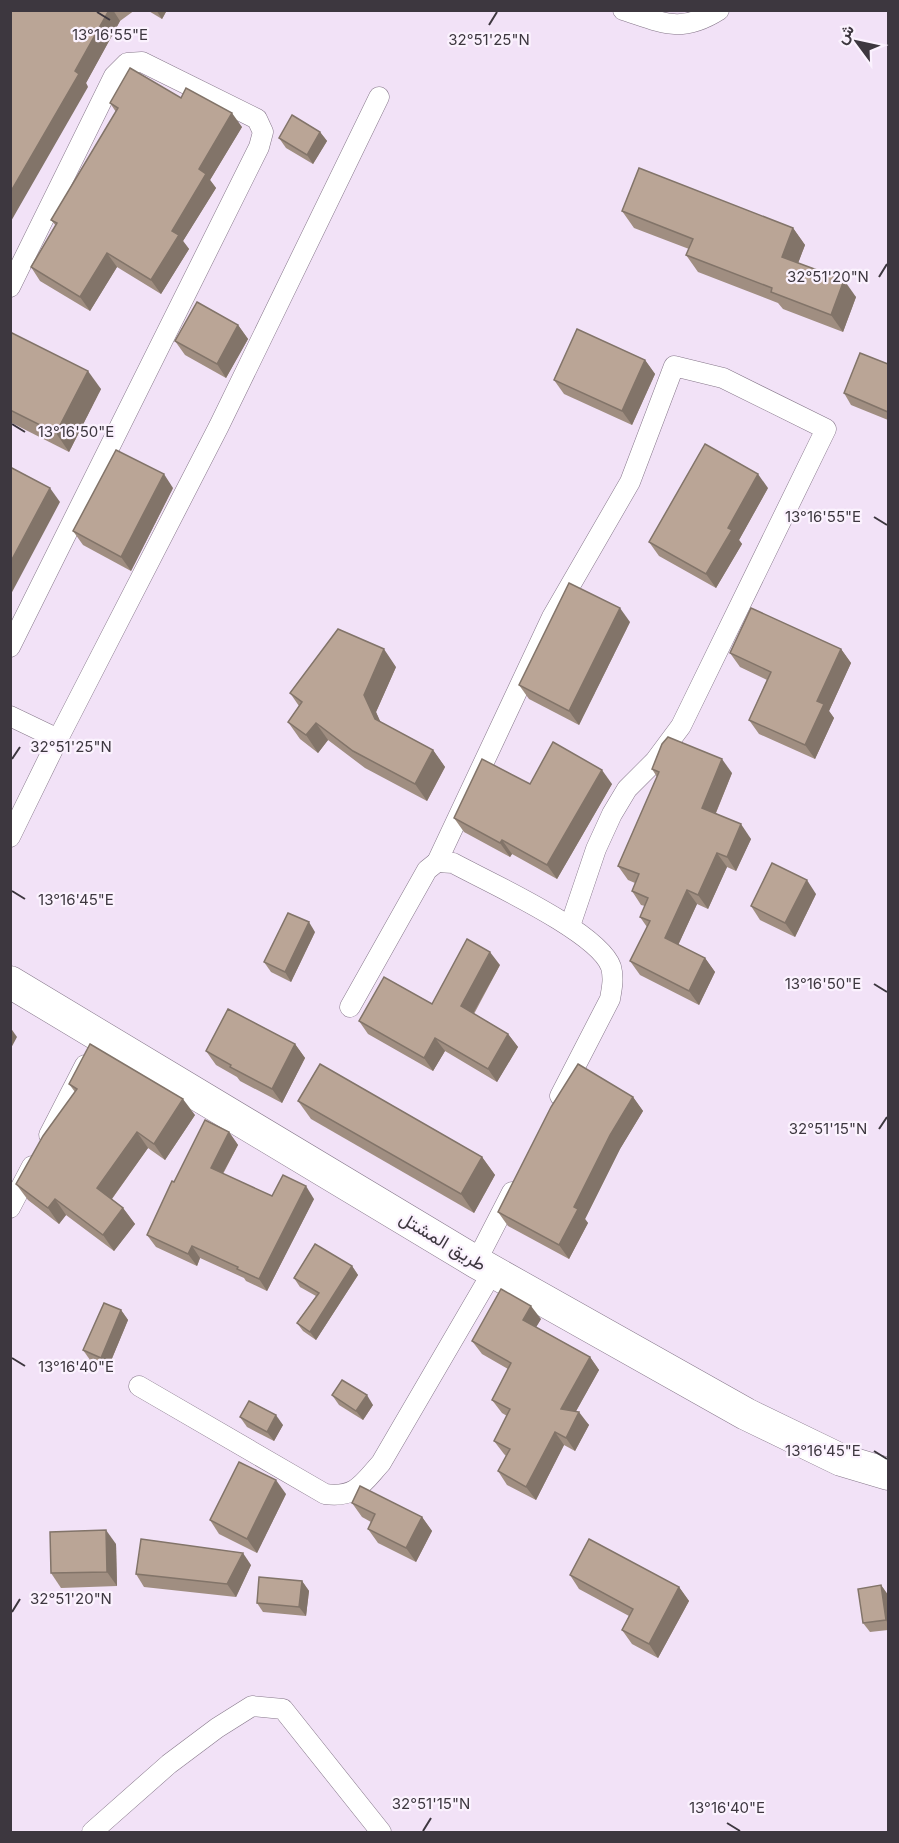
<svg xmlns="http://www.w3.org/2000/svg" width="899" height="1843" font-family="Inter,Vazirmatn,sans-serif">
<rect width="100%" height="100%" fill="#f2e2f7"/>
<g fill="none" stroke-linecap="round" stroke-linejoin="round">
<!-- street casing -->
<g stroke="#86778a" stroke-width="21">
<g id="street">
<path d="M623,10C663,23 681,34 719,10"/>
<polyline points="10,287 114,76 127,63 142,62 257,119 263,132 259,147 10,647"/>
<polyline points="10,716 58,739"/>
<polyline points="10,837 58,739 219,426 379,97"/>
<polyline points="437,862 552,617 630,482 674,366 723,378 826,429 681,726 655,761 627,789 612,814 596,849 570,926"/>
<path d="M350,1007L427,870L437,862L453,863C488,882 599,932 611,967C614,978 612,988 610,999L560,1096"/>
<polyline points="49,1135 85,1065"/>
<polyline points="10,1208 32,1166"/>
<polyline points="476,1262 512,1192"/>
<path d="M139,1386L325,1494C356,1498 362,1484 381,1463L493,1271"/>
<polyline points="92,1832 169,1764 217,1728 252,1706 283,1709 381,1832"/>
</g>
</g>
<!-- primary casing -->
<g stroke="#86778a" stroke-width="33">
<polyline id="primary" points="10,982 476,1262 746,1414 841,1460 888,1474"/>
</g>
<!-- street -->
<use href="#street" stroke="#fff" stroke-width="20"/>
<!-- primary -->
<use href="#primary" stroke="#fff" stroke-width="32"/>
</g>
<!-- wall -->
<g fill="#a08e81">
<polygon points="10,10 135,10 120,21 86,83 88,87"/>
<polygon points="147,10 167,10 162,19"/>
<polygon points="181,98 242,127 210,180 216,188 183,241 189,249 161,294 117,267 90,311 40,281 31,267 56,226 51,220 116,112 110,103"/>
<polygon points="320,132 327,141 313,164 286,148 279,138"/>
<polygon points="622,211 793,228 805,245 798,263 856,297 843,332 783,309 778,303 698,272 686,255 689,249 634,228"/>
<polygon points="238,325 248,339 226,378 185,355 175,341"/>
<polygon points="10,332 101,389 69,452 10,422"/>
<polygon points="645,360 655,374 632,425 564,394 554,380"/>
<polygon points="888,364 888,420 851,405 844,393"/>
<polygon points="173,488 131,571 83,545 73,531"/>
<polygon points="768,488 739,540 742,544 716,588 659,556 649,542"/>
<polygon points="630,622 579,725 529,699 519,685"/>
<polygon points="841,649 851,663 829,711 834,718 815,759 759,734 749,720 767,680 740,667 730,653"/>
<polygon points="396,667 376,712 380,722 433,750 445,767 427,801 365,768 328,740 318,753 300,739 288,722 299,706 290,693"/>
<polygon points="652,769 732,773 716,813 751,839 736,871 727,867 708,909 697,904 678,945 705,958 715,972 699,1005 640,975 630,961 647,927 640,917 645,906 641,905 632,891 635,883 628,880 618,866 657,777"/>
<polygon points="530,784 612,784 557,879 512,854 510,857 464,832 454,818"/>
<polygon points="816,894 795,937 760,920 751,906"/>
<polygon points="315,932 291,982 271,972 264,962"/>
<polygon points="500,965 474,1014 508,1034 518,1047 497,1082 445,1051 433,1071 368,1034 359,1021 432,1004"/>
<polygon points="295,1044 305,1058 282,1103 240,1081 237,1077 216,1065 206,1051"/>
<polygon points="69,1084 195,1115 165,1160 148,1148 112,1199 123,1208 135,1224 114,1251 66,1215 59,1224 28,1200 16,1184 75,1092"/>
<polygon points="633,1097 643,1111 620,1149 585,1219 588,1223 569,1259 508,1226 498,1212"/>
<polygon points="298,1101 482,1157 495,1175 474,1213 311,1119"/>
<polygon points="229,1132 238,1145 223,1174 272,1196 314,1199 267,1291 246,1281 244,1278 200,1258 197,1266 156,1247 147,1235 174,1182"/>
<polygon points="352,1266 358,1275 316,1340 303,1331 297,1323 316,1296 300,1287 294,1278"/>
<polygon points="121,1310 128,1320 108,1368 90,1360 83,1350"/>
<polygon points="541,1319 536,1327 590,1357 599,1370 576,1411 589,1425 575,1451 564,1445 536,1500 507,1485 498,1471 506,1456 504,1454 494,1441 507,1416 502,1413 492,1400 508,1369 482,1354 472,1341"/>
<polygon points="332,1395 373,1405 363,1420 339,1405"/>
<polygon points="240,1417 283,1425 274,1441 247,1427"/>
<polygon points="286,1494 257,1553 219,1534 210,1520"/>
<polygon points="352,1503 422,1517 432,1531 416,1562 378,1543 368,1529 371,1522 362,1517"/>
<polygon points="116,1544 117,1586 61,1588 51,1573"/>
<polygon points="251,1565 236,1597 144,1587 136,1574"/>
<polygon points="570,1575 679,1587 689,1601 658,1658 632,1644 622,1630 629,1616 579,1589"/>
<polygon points="302,1581 309,1591 306,1616 263,1612 257,1603"/>
<polygon points="881,1585 888,1595 888,1630 870,1632 863,1623"/>
</g>
<!-- shaded-wall -->
<g fill="#827469">
<polygon points="109,10 113,10 120,21 86,83 88,87 10,223 10,193 75,71"/>
<polygon points="156,10 167,10 162,19"/>
<polygon points="232,113 242,127 210,180 216,188 183,241 189,249 161,294 151,280 172,231 199,169"/>
<polygon points="320,132 327,141 313,164 307,155"/>
<polygon points="793,228 805,245 794,274 782,257"/>
<polygon points="107,253 117,267 90,311 80,297"/>
<polygon points="844,280 856,297 843,332 831,315"/>
<polygon points="238,325 248,339 226,378 217,364"/>
<polygon points="645,360 655,374 632,425 622,411"/>
<polygon points="88,371 101,389 69,452 56,433"/>
<polygon points="164,474 173,488 131,571 121,557"/>
<polygon points="758,474 768,488 739,540 742,544 716,588 706,574 728,528"/>
<polygon points="50,488 60,502 10,596 10,563"/>
<polygon points="620,608 630,622 579,725 569,711"/>
<polygon points="384,649 396,667 376,712 387,736 375,719 364,695"/>
<polygon points="841,649 851,663 829,711 834,718 815,759 805,745 817,701"/>
<polygon points="316,723 328,740 318,753 306,735"/>
<polygon points="433,750 445,767 427,801 415,784"/>
<polygon points="722,759 732,773 712,822 702,808"/>
<polygon points="602,770 612,784 557,879 547,865"/>
<polygon points="741,824 751,839 736,871 727,857"/>
<polygon points="502,840 512,854 510,857 500,843"/>
<polygon points="717,853 727,867 708,909 698,895"/>
<polygon points="807,880 816,894 795,937 785,923"/>
<polygon points="687,890 697,904 675,952 665,938"/>
<polygon points="309,922 315,932 291,982 285,972"/>
<polygon points="490,952 500,965 470,1019 461,1006"/>
<polygon points="705,958 715,972 699,1005 689,991"/>
<polygon points="10,1027 17,1037 10,1050"/>
<polygon points="508,1034 518,1047 497,1082 488,1069"/>
<polygon points="435,1038 445,1051 433,1071 424,1058"/>
<polygon points="295,1044 305,1058 282,1103 272,1089"/>
<polygon points="633,1097 643,1111 620,1149 585,1219 588,1223 569,1259 559,1245 574,1207 610,1135"/>
<polygon points="183,1099 195,1115 165,1160 154,1144"/>
<polygon points="137,1132 148,1148 108,1204 97,1188"/>
<polygon points="229,1132 238,1145 219,1180 211,1168"/>
<polygon points="482,1157 495,1175 474,1213 461,1194"/>
<polygon points="306,1186 314,1199 267,1291 259,1279"/>
<polygon points="55,1199 66,1215 59,1224 48,1208"/>
<polygon points="123,1208 135,1224 114,1251 103,1235"/>
<polygon points="192,1246 200,1258 197,1266 188,1254"/>
<polygon points="352,1266 358,1275 316,1340 310,1332"/>
<polygon points="531,1306 541,1319 532,1334 523,1320"/>
<polygon points="121,1310 128,1320 108,1368 101,1358"/>
<polygon points="590,1357 599,1370 570,1422 561,1409"/>
<polygon points="367,1395 373,1405 363,1420 356,1411"/>
<polygon points="579,1412 589,1425 575,1451 566,1438"/>
<polygon points="276,1415 283,1425 274,1441 267,1432"/>
<polygon points="555,1432 564,1445 536,1500 526,1487"/>
<polygon points="276,1480 286,1494 257,1553 247,1539"/>
<polygon points="422,1517 432,1531 416,1562 406,1548"/>
<polygon points="106,1530 116,1544 117,1586 107,1572"/>
<polygon points="243,1553 251,1565 236,1597 227,1584"/>
<polygon points="302,1581 309,1591 306,1616 299,1607"/>
<polygon points="881,1585 888,1595 888,1624 886,1620"/>
<polygon points="679,1587 689,1601 658,1658 649,1644"/>
</g>
<!-- building -->
<g fill="#baa596" stroke="#827469" stroke-width="1.5">
<polygon points="10,10 109,10 75,71 79,74 10,193"/>
<polygon points="130,68 181,98 186,88 232,113 199,169 206,174 172,231 179,235 151,280 107,253 80,297 31,267 57,223 51,220 118,108 110,103"/>
<polygon points="292,115 320,132 307,155 279,138"/>
<polygon points="639,168 793,228 782,257 844,280 831,315 771,292 772,288 686,255 693,239 622,211"/>
<polygon points="197,302 238,325 217,364 175,341"/>
<polygon points="577,329 645,360 622,411 554,380"/>
<polygon points="10,332 88,371 56,433 10,410"/>
<polygon points="860,353 888,364 888,412 844,393"/>
<polygon points="705,444 758,474 728,528 732,530 706,574 649,542"/>
<polygon points="116,450 164,474 121,557 73,531"/>
<polygon points="10,467 50,488 10,563"/>
<polygon points="569,583 620,608 569,711 519,685"/>
<polygon points="751,608 841,649 817,701 824,704 805,745 749,720 771,672 730,653"/>
<polygon points="338,629 384,649 364,695 375,719 433,750 415,784 353,751 316,723 306,735 288,722 302,702 290,693"/>
<polygon points="668,737 722,759 702,808 741,824 727,857 717,853 698,895 687,890 665,938 705,958 689,991 630,961 650,921 640,917 648,898 632,891 639,874 618,866 659,772 652,769 662,744"/>
<polygon points="553,742 602,770 547,865 502,840 500,843 454,818 482,759 530,784"/>
<polygon points="772,863 807,880 785,923 751,906"/>
<polygon points="288,913 309,922 285,972 264,962"/>
<polygon points="467,939 490,952 461,1006 508,1034 488,1069 435,1038 424,1058 359,1021 384,977 432,1004"/>
<polygon points="228,1009 295,1044 272,1089 230,1067 231,1065 206,1051"/>
<polygon points="90,1044 183,1099 154,1144 137,1132 97,1188 123,1208 103,1235 55,1199 48,1208 16,1184 43,1136 77,1089 69,1084"/>
<polygon points="320,1064 482,1157 461,1194 298,1101"/>
<polygon points="578,1064 633,1097 610,1135 574,1207 578,1209 559,1245 498,1212 551,1107"/>
<polygon points="205,1120 229,1132 211,1168 272,1196 283,1175 306,1186 259,1279 237,1269 238,1267 192,1246 188,1254 147,1235 172,1181 174,1182"/>
<polygon points="315,1244 352,1266 310,1332 297,1323 319,1293 294,1278"/>
<polygon points="501,1289 531,1306 523,1320 590,1357 561,1409 579,1412 566,1438 555,1432 526,1487 498,1471 510,1449 494,1441 510,1409 492,1400 511,1363 472,1341"/>
<polygon points="104,1303 121,1310 101,1358 83,1350"/>
<polygon points="342,1380 367,1395 356,1411 332,1395"/>
<polygon points="249,1401 276,1415 267,1432 240,1417"/>
<polygon points="239,1462 276,1480 247,1539 210,1520"/>
<polygon points="360,1486 422,1517 406,1548 368,1529 375,1514 352,1503"/>
<polygon points="106,1530 107,1572 51,1573 50,1532"/>
<polygon points="141,1539 243,1553 227,1584 136,1574"/>
<polygon points="589,1539 679,1587 649,1644 622,1630 633,1609 570,1575"/>
<polygon points="259,1577 302,1581 299,1607 257,1603"/>
<polygon points="881,1585 886,1620 863,1623 858,1589"/>
</g>
<!-- ticks -->
<path fill="none" stroke="#3d373f" stroke-width="2" d="M97,12L110,20M489,25L497,12M879,277L887,264M12,424L25,432M874,517L887,525M12,759L20,747M12,891L25,899M874,984L887,992M879,1129L887,1117M12,1358L25,1366M874,1451L887,1459M12,1612L20,1599M727,1823L740,1831M423,1831L431,1818"/>
<g text-anchor="middle" dominant-baseline="central" stroke-width="4.5" stroke-linejoin="round" paint-order="stroke">
<!-- street labels -->
<g font-size="18" fill="#3d373f" stroke="#fbf2fe">
<text transform="translate(443 1241) rotate(31)">طريق المشتل</text>
</g>
</g>
<g font-size="15" text-anchor="middle" fill="#3d373f" stroke="#fbf2fe" stroke-width="4.5" stroke-linejoin="round" paint-order="stroke">
<text x="110" y="40">13°16'55"E</text>
<text x="489" y="45">32°51'25"N</text>
<text x="828" y="282">32°51'20"N</text>
<text x="76" y="437">13°16'50"E</text>
<text x="823" y="522">13°16'55"E</text>
<text x="71" y="752">32°51'25"N</text>
<text x="76" y="905">13°16'45"E</text>
<text x="823" y="989">13°16'50"E</text>
<text x="828" y="1134">32°51'15"N</text>
<text x="76" y="1372">13°16'40"E</text>
<text x="823" y="1456">13°16'45"E</text>
<text x="71" y="1604">32°51'20"N</text>
<text x="431" y="1809">32°51'15"N</text>
<text x="727" y="1813">13°16'40"E</text>
</g>
<!-- border -->
<rect width="899" height="1843" fill="none" stroke="#3d373f" stroke-width="24"/>
<!-- north arrow -->
<g transform="translate(857 42) rotate(303)" stroke="#fbf2fe" stroke-width="4.5" paint-order="stroke">
<path d="M0-4.5L10 22L0 15L-10 22Z" fill="#3d373f"/>
<text y="-9" font-size="16" font-weight="bold" text-anchor="middle" fill="#3d373f">ش</text>
</g>
</svg>
